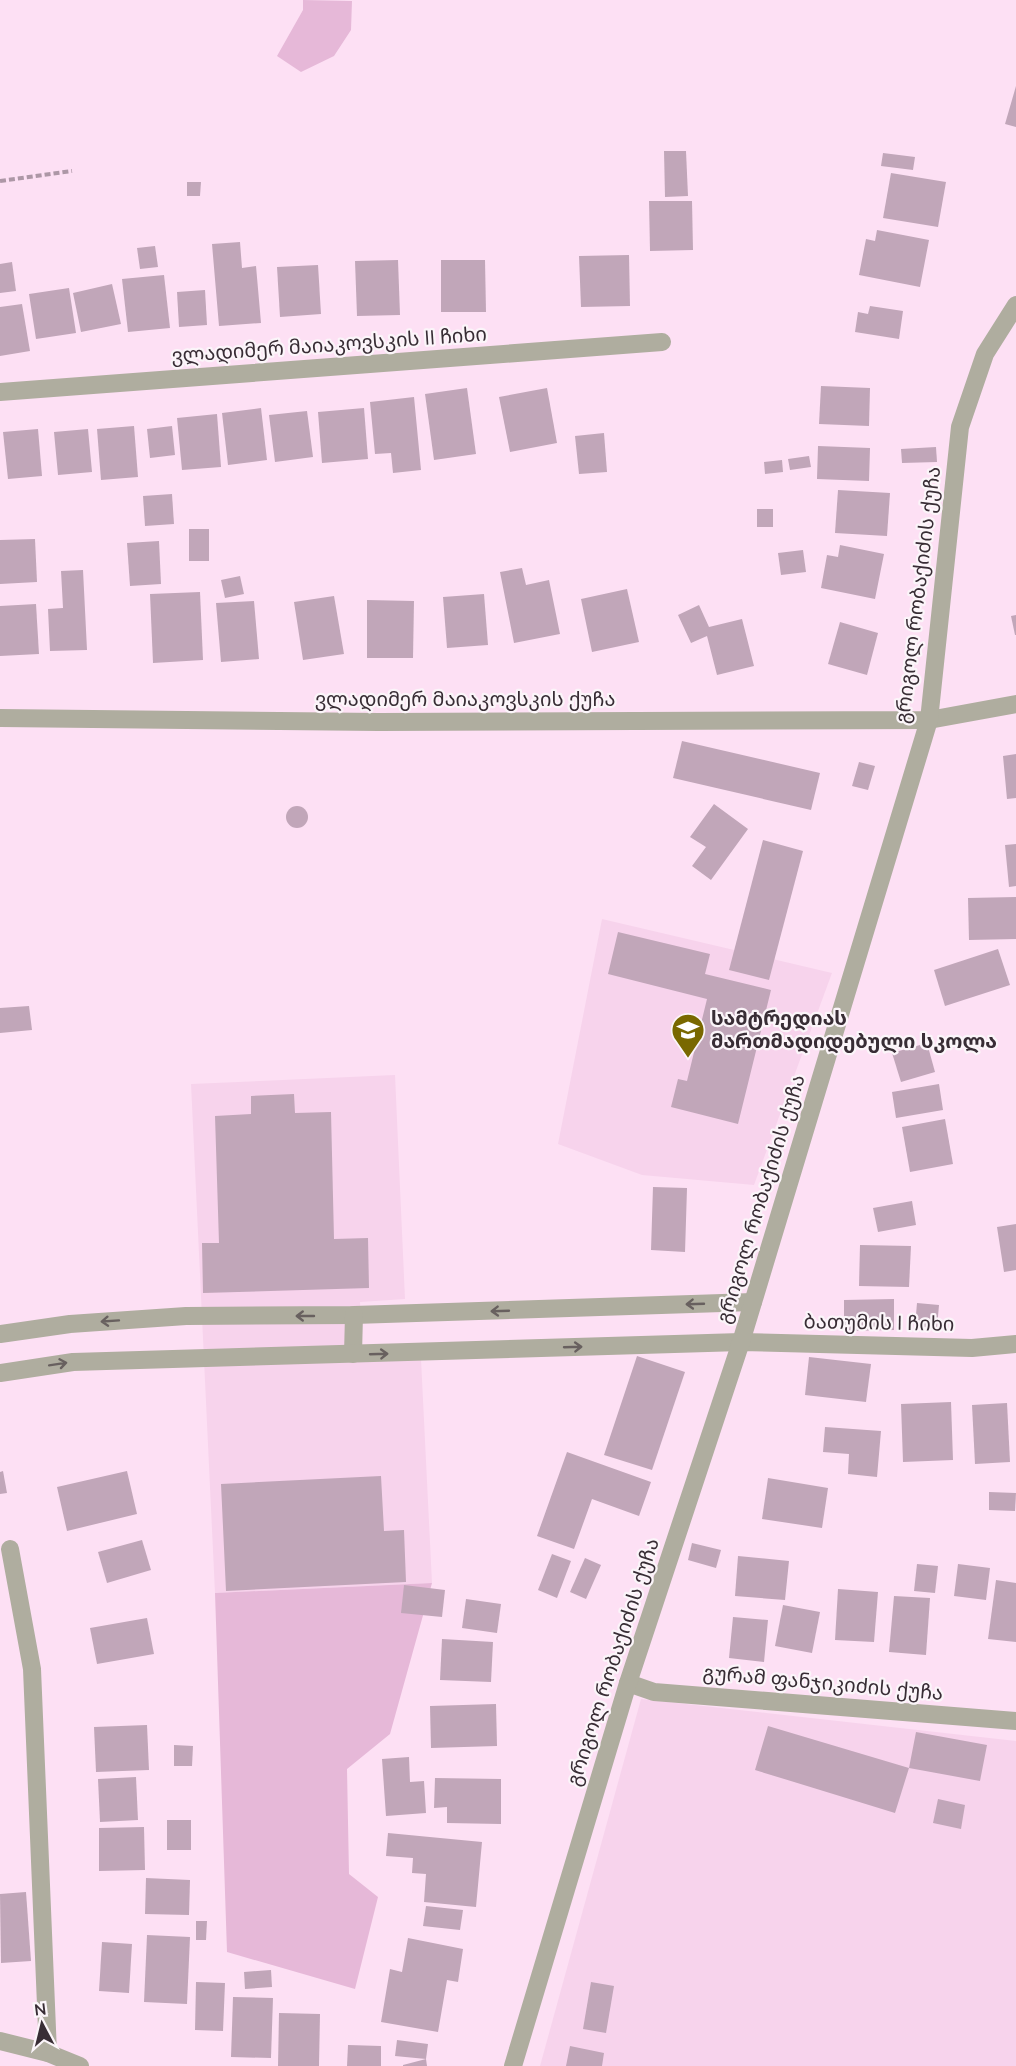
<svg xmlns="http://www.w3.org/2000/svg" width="1016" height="2066" font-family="'Nunito Sans','Noto Sans Georgian',sans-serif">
<rect width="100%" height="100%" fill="#fde0f4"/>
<!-- built -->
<g fill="#f7d3ec">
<polygon points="602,919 832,973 754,1185 642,1175 558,1144"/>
<polygon points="395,1075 405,1299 360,1302 363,1362 421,1359 432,1583 215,1593 191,1084"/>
<polygon points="641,1699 1016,1741 1016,2066 540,2066"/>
</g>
<!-- green -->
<g fill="#e6b8d8">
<polygon points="303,0 352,1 351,30 334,56 301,72 277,56 303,10"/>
<polygon points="432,1583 390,1734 347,1769 349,1874 378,1897 355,1989 227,1952 215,1593"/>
</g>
<!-- building -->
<g fill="#c1a6b9">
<polygon points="1016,86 1016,127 1005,124"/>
<polygon points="664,151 686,151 688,196 665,197"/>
<polygon points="883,153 915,157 913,170 881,166"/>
<polygon points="891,173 946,182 938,227 883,218"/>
<polygon points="187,182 201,182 200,196 187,196"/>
<polygon points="649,201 692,201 693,250 650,251"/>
<polygon points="877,230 929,240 920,287 859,275 866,239 875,241"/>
<polygon points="240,242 242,268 256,266 261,323 219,326 212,244"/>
<polygon points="155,246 158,267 140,269 137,248"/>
<polygon points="629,255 630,306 581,307 579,256"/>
<polygon points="398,260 400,315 357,316 355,261"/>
<polygon points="441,260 485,260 486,312 441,312"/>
<polygon points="12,262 16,291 0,293 0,264"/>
<polygon points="318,265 321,314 280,317 277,267"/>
<polygon points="164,275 170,328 128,332 122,279"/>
<polygon points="112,284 121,324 81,332 73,293"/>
<polygon points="69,288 76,333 36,339 29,294"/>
<polygon points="205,290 207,325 179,327 177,292"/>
<polygon points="22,304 30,351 0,356 0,307"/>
<polygon points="870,306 903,311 899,339 855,332 858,312 868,314"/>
<polygon points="821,386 870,388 869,426 819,424"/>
<polygon points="467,388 476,454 434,460 425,394"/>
<polygon points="547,388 557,443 510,452 499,397"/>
<polygon points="414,397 421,470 393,473 391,453 375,454 370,402"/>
<polygon points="261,408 267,460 228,465 222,413"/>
<polygon points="364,408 368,459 322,463 318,412"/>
<polygon points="307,411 313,457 275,462 269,415"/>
<polygon points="217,414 221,467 182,470 177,418"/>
<polygon points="134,426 138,477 101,480 97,429"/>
<polygon points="172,426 175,455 150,458 147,429"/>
<polygon points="38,429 42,476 8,479 3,432"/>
<polygon points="88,429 92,472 58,475 54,432"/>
<polygon points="604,433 607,472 579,474 575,436"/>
<polygon points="818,446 870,448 869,481 817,479"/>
<polygon points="936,447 937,462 902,463 901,449"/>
<polygon points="809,456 811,467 790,470 788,459"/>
<polygon points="782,460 783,472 765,474 764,462"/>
<polygon points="838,490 890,493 887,536 835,533"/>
<polygon points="172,494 174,524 145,526 143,496"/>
<rect x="757" y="509" width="16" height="18"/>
<rect x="189" y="529" width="20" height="32"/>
<polygon points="35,539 37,582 0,584 0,540"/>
<polygon points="159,541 161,584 130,586 127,543"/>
<polygon points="840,545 884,554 875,599 821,588 827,555 838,557"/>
<polygon points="803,550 806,572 781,575 778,553"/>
<polygon points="522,568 526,585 549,580 560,634 514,643 500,572"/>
<polygon points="83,570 87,650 50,651 48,609 63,608 61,571"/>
<polygon points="240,576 244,594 225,598 221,580"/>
<polygon points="627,589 639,642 592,652 581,599"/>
<polygon points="200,592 203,660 153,663 150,594"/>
<polygon points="484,594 488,645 447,648 443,597"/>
<polygon points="334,596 344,654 303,660 294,602"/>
<polygon points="367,600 414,601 413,658 367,658"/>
<polygon points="254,601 259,659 221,662 216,603"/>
<polygon points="36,604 39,654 0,656 0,606"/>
<polygon points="699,605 709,627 742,619 754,666 717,675 707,636 691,643 678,615"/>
<polygon points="1016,615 1016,635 1015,635 1011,616"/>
<polygon points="840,622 878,633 867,675 828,664"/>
<polygon points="682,741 820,773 811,810 673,778"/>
<polygon points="1016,754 1016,798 1007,799 1003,756"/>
<polygon points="859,762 875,766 868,790 852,786"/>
<polygon points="714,804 748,829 711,880 692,866 706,847 690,837"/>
<circle cx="297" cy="817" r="11"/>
<polygon points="763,840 803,851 769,980 729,970"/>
<polygon points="1016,844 1016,886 1009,887 1005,845"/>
<polygon points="1016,897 1016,939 969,940 968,898"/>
<polygon points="618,932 710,954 705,974 771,990 738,1124 671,1107 678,1079 687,1081 707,999 608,974"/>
<polygon points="998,949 1010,985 945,1006 934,970"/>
<polygon points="29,1006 32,1030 0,1033 0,1008"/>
<polygon points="927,1043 935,1072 901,1082 892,1053"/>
<polygon points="939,1084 943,1110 896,1118 892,1092"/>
<polygon points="294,1094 295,1113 331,1112 334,1239 368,1238 369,1288 203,1293 202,1243 219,1243 215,1116 251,1114 251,1096"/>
<polygon points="945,1119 953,1164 910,1172 902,1127"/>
<polygon points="653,1187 687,1188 685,1252 651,1250"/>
<polygon points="912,1201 916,1225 878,1232 873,1208"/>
<polygon points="1016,1224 1016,1270 1004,1272 997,1227"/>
<polygon points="860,1245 911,1246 909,1287 859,1286"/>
<polygon points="894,1299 894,1330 844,1331 844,1300"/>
<polygon points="917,1303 939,1305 937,1328 915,1326"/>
<polygon points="637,1356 685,1372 652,1470 604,1455"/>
<polygon points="809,1357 871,1364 866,1402 805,1395"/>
<polygon points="951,1402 953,1460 903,1462 901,1404"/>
<polygon points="1007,1403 1010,1462 975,1464 972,1405"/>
<polygon points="825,1427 881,1431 877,1477 848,1474 849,1454 823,1452"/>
<polygon points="567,1452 651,1482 639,1516 592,1499 574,1549 537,1536"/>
<polygon points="3,1471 7,1493 0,1494 0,1472"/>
<polygon points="127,1471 137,1514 67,1531 57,1487"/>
<polygon points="381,1476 384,1531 404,1530 406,1582 226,1591 221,1484"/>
<polygon points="768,1478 828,1488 822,1528 762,1519"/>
<polygon points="989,1492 1016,1493 1015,1511 989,1510"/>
<polygon points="142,1540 151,1570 107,1583 98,1552"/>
<polygon points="692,1543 721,1550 716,1568 688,1560"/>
<polygon points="552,1554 571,1561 557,1598 538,1590"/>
<polygon points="738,1556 789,1561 785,1600 735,1596"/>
<polygon points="585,1558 601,1565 586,1599 570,1592"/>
<polygon points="917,1564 938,1566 935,1593 914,1591"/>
<polygon points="958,1564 990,1568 986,1600 954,1596"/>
<polygon points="996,1580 1016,1583 1016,1642 988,1639"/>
<polygon points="404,1585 445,1590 442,1617 401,1613"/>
<polygon points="838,1589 878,1592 874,1642 835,1640"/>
<polygon points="894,1596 930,1598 926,1655 889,1652"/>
<polygon points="466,1599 501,1604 497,1633 462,1628"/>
<polygon points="783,1605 820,1612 812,1653 775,1646"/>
<polygon points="733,1617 768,1620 764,1662 729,1658"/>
<polygon points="147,1618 154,1654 97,1664 90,1628"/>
<polygon points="442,1639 493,1642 491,1682 440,1680"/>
<polygon points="496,1704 497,1746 431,1748 430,1706"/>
<polygon points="147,1725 149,1770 96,1772 94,1727"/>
<polygon points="768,1726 909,1768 916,1732 987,1745 980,1781 909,1768 895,1813 755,1770"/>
<polygon points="174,1745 193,1746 192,1766 174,1766"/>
<polygon points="409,1757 410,1782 424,1781 426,1813 386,1816 382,1759"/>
<polygon points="136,1777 138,1820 100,1822 98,1779"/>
<polygon points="435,1778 501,1779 501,1824 447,1823 447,1807 434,1808"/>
<polygon points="938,1799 965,1805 961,1829 933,1823"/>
<rect x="167" y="1820" width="24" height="30"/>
<polygon points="144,1827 145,1870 99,1871 99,1828"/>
<polygon points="388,1833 482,1842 476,1907 424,1902 426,1874 412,1873 413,1858 386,1856"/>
<polygon points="146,1878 190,1880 189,1915 145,1914"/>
<polygon points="26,1892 31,1961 1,1963 0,1894"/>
<polygon points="426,1906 463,1910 460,1930 423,1926"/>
<polygon points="196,1921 207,1921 206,1940 196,1940"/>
<polygon points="147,1935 190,1937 187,2004 144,2002"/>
<polygon points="408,1938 463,1949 458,1982 447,1980 438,2032 381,2022 390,1969 402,1972"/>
<polygon points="102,1942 132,1944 129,1993 99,1991"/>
<polygon points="271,1970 272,1987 245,1989 244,1972"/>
<polygon points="196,1982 225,1983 223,2031 195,2030"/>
<polygon points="591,1982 614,1986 606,2033 583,2029"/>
<polygon points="233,1997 273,1998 271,2058 231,2057"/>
<polygon points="279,2013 320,2014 319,2066 278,2066"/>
<polygon points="397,2040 428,2044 426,2059 395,2056"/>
<polygon points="348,2045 381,2046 381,2066 347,2066"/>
<polygon points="570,2046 604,2053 602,2066 566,2066"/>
<polygon points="426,2059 427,2066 403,2066 403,2065"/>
</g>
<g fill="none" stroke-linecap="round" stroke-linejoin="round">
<!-- path -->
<polyline stroke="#ad97a6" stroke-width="4" stroke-dasharray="6 3" stroke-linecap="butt" points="0,181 72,171"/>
<!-- minor -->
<g stroke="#afad9f" stroke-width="18">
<polyline points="0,392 662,342"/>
<polyline points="0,718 379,722 929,720 1016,704"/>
<polyline points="0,1334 70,1324 186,1316 354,1315 753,1302"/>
<polyline points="353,1354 354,1315"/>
<polyline points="0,1373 73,1362 741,1342 972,1348 1016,1344"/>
<polyline points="10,1549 32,1669 48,2053"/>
<polyline points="628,1683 654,1692 1016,1721"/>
<polyline points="0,2041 48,2053 80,2066"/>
<polyline points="513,2066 628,1683 741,1342 929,720 960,427 985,354 1016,305"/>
</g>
</g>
<!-- one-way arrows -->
<defs><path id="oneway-shaft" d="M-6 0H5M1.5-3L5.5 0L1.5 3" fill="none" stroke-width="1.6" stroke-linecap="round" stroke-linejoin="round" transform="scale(1.5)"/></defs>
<g stroke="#68605f">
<use href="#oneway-shaft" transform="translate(695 1304) rotate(178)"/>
<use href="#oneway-shaft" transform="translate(500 1311) rotate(178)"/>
<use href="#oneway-shaft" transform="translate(305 1316) rotate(180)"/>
<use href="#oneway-shaft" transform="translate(110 1321) rotate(176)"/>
<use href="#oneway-shaft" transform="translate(573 1347) rotate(-2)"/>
<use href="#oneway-shaft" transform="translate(379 1354) rotate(-2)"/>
<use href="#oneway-shaft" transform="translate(58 1364) rotate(-9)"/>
</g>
<!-- icons -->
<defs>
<g id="school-pin" transform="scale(1.725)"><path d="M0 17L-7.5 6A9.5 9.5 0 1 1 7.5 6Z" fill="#796800" stroke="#fbf5f9"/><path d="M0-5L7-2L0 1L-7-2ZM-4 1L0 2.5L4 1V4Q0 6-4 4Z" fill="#fff"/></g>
</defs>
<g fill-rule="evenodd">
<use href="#school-pin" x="688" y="1030"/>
</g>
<g text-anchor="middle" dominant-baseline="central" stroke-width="4.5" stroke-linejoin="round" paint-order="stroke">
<!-- street labels -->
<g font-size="20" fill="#382d35" stroke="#fbf5f9">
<text transform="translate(329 345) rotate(-4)">ვლადიმერ მაიაკოვსკის II ჩიხი</text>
<text transform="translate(918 595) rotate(-83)">გრიგოლ რობაქიძის ქუჩა</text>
<text x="465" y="699">ვლადიმერ მაიაკოვსკის ქუჩა</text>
<text transform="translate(761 1199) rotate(-73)">გრიგოლ რობაქიძის ქუჩა</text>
<text transform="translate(879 1323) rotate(1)">ბათუმის I ჩიხი</text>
<text transform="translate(613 1662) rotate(-72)">გრიგოლ რობაქიძის ქუჩა</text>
<text transform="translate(823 1683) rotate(5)">გურამ ფანჯიკიძის ქუჩა</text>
</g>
<!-- poi labels -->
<g font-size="20" font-weight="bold" fill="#382d35" stroke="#fbf5f9" text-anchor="start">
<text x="711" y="1018">სამტრედიას<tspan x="711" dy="23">მართმადიდებული სკოლა</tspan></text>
</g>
</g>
<!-- north arrow -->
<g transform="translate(42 2024) rotate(353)" stroke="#fbf5f9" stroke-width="4.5" paint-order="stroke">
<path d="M0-4.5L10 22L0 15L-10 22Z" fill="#382d35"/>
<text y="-9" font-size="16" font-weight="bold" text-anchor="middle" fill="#382d35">N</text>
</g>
</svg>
